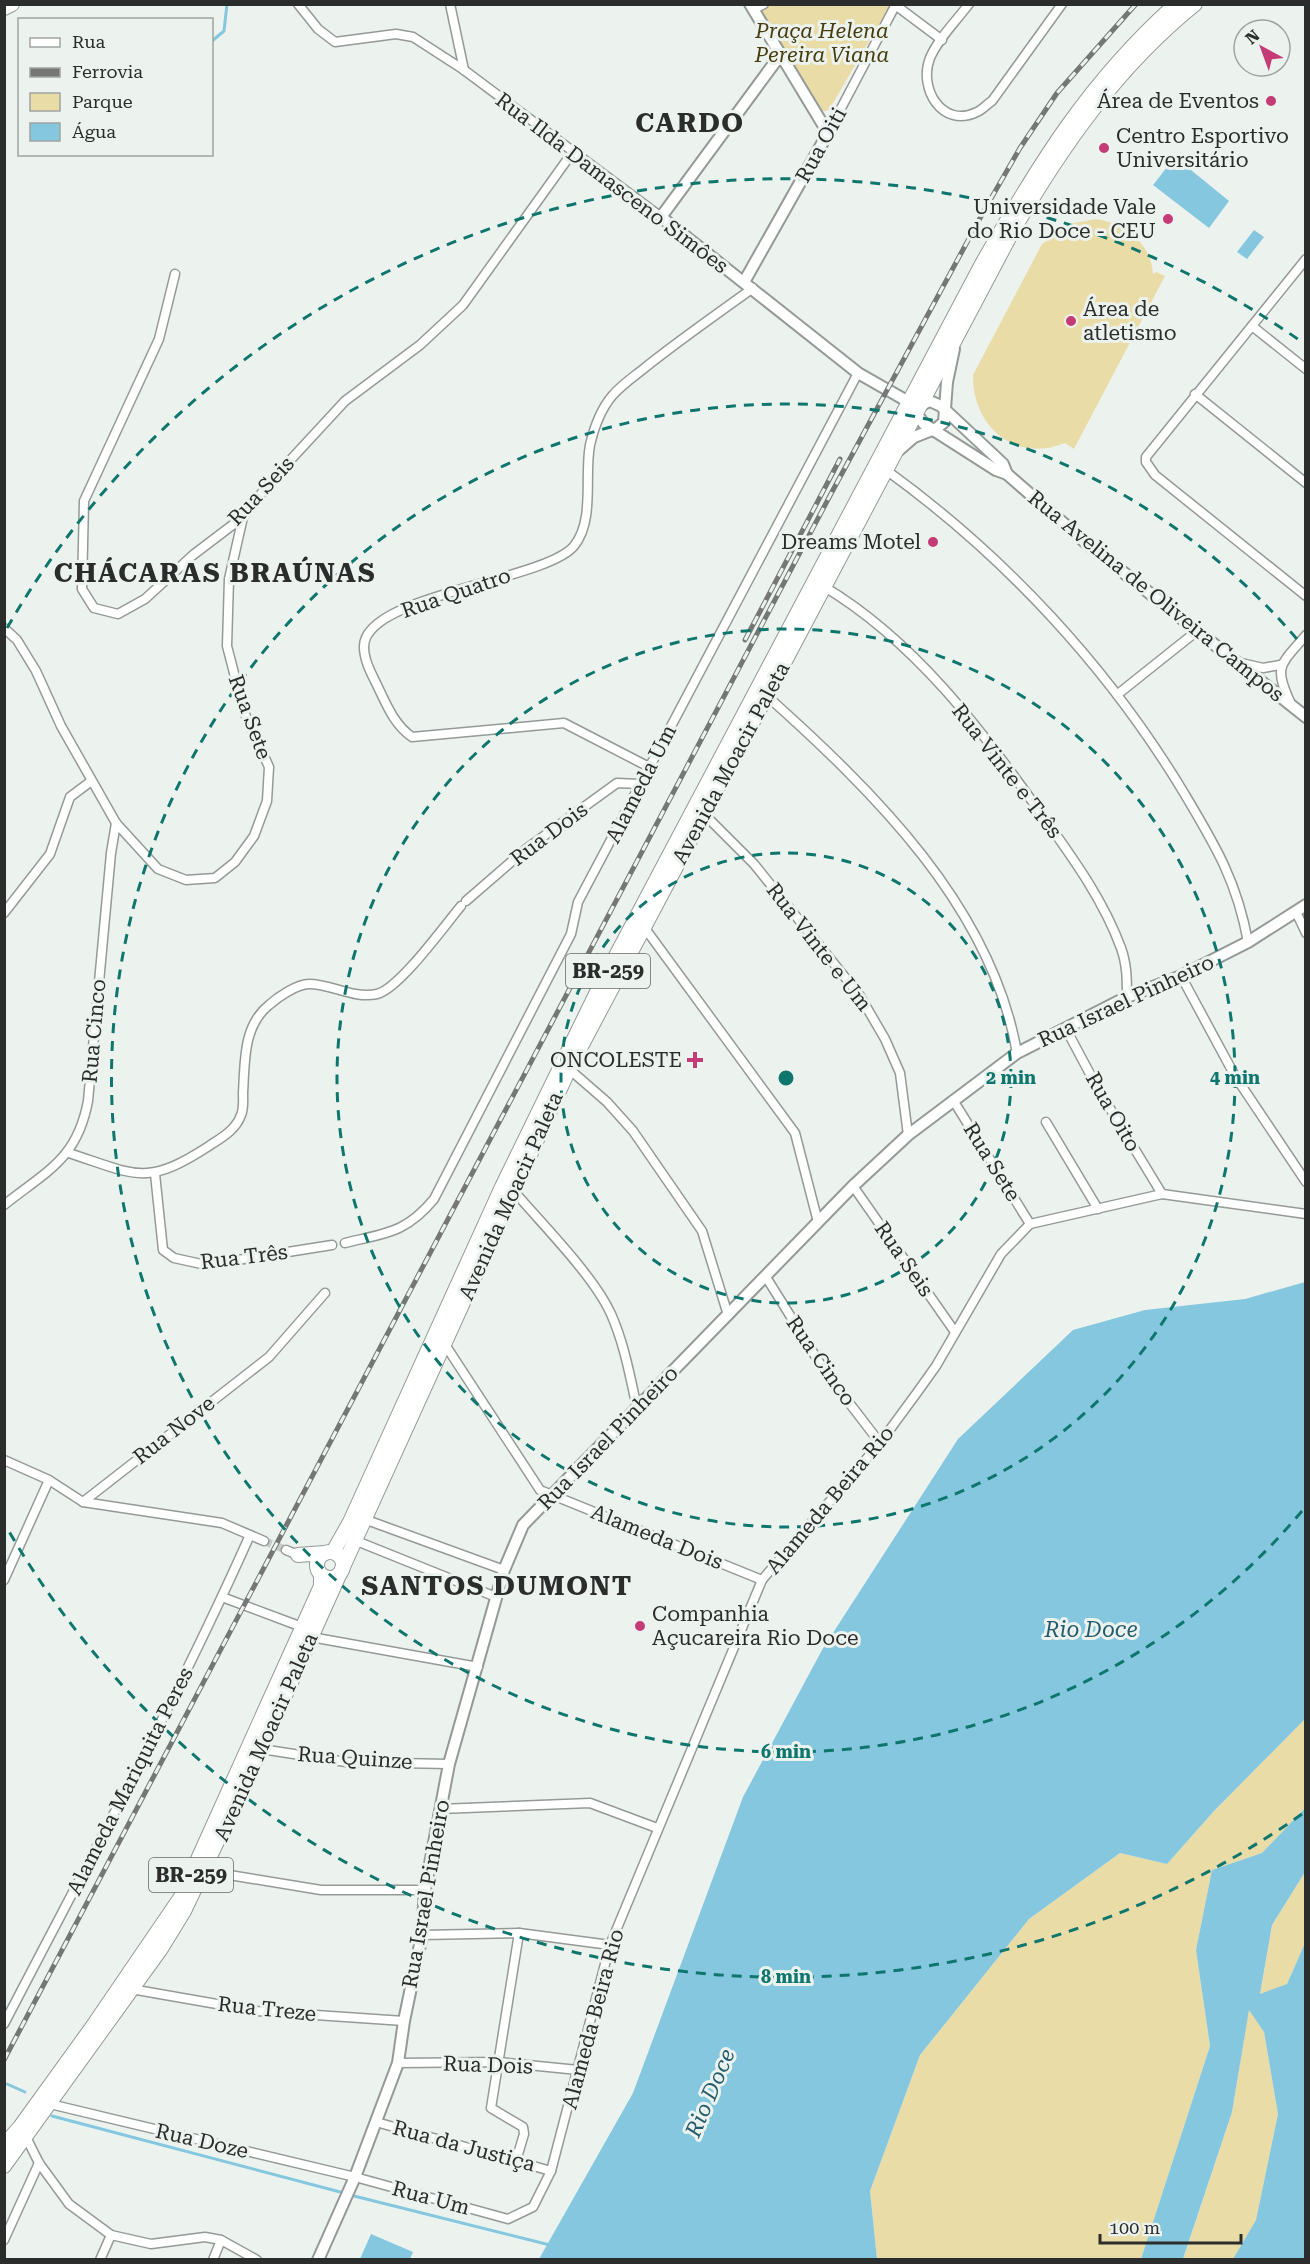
<svg xmlns="http://www.w3.org/2000/svg" width="1310" height="2264" font-family="'Roboto Serif',serif">
<rect width="100%" height="100%" fill="#ecf3ef"/>
<!-- green -->
<g fill="#eadca7">
<polygon points="777,4 887,4 889,7 829,110 819,112 758,10"/>
<path d="M1096,219C1125,224 1151,242 1153,274L1156,272L1165,276L1074,449L1065,443C1014,464 972,425 973,375L1042,244L1069,224Z"/>
<polygon points="1305,1719 1305,1808 1262,1853 1212,1870 1196,1950 1210,2046 1141,2259 877,2259 870,2191 920,2055 1029,1919 1120,1853 1167,1864 1214,1811"/>
<polygon points="1305,1872 1305,1943 1287,1984 1260,1995 1272,1925"/>
<polygon points="1249,2009 1264,2032 1278,2114 1256,2220 1233,2259 1183,2260 1232,2112"/>
</g>
<!-- water -->
<g fill="#84c7df">
<polygon points="1175,157 1229,201 1209,228 1153,185"/>
<polygon points="1254,230 1264,237 1247,259 1237,252"/>
<polygon points="1305,1282 1305,1719 1214,1811 1167,1864 1120,1853 1029,1919 920,2055 870,2191 877,2259 539,2259 633,2093 743,1797 822,1650 958,1439 1073,1330 1145,1310 1245,1299"/>
<polygon points="1305,1808 1305,1872 1272,1925 1260,1994 1287,1984 1305,1943 1305,2259 1233,2259 1256,2220 1278,2114 1264,2032 1249,2010 1232,2112 1183,2259 1141,2259 1210,2046 1196,1950 1212,1870 1262,1853"/>
<polygon points="371,2234 413,2252 410,2259 360,2259"/>
</g>
<g fill="none" stroke-linecap="round" stroke-linejoin="round">
<!-- stream -->
<g stroke="#84c7df" stroke-width="3">
<polyline points="212,41 224,31 227,4"/>
<polyline points="7,2084 25,2092"/>
<polyline points="52,2116 344,2193"/>
<polyline points="350,2195 550,2245"/>
</g>
<!-- minor-tunnel -->
<polyline stroke="#c5cbc8" stroke-width="8" stroke-dasharray="8 4" stroke-linecap="butt" points="264,1541 286,1550"/>
<!-- minor casing -->
<g stroke="#949a96" stroke-width="11">
<g id="minor">
<polyline points="298,4 318,29 335,42 396,34 413,37 464,70 661,217"/>
<polyline points="450,4 464,70"/>
<polyline points="894,4 942,40"/>
<path d="M969,4C956,21 938,39 930,58C918,88 942,129 977,112C982,110 987,104 992,101L1062,4"/>
<polyline points="753,10 764,4"/>
<polyline points="828,133 895,6"/>
<polyline points="1306,259 1146,457 1146,462 1155,475 1306,596"/>
<polyline points="175,274 159,339 84,501 82,589 94,608 118,614 145,599 193,555 243,517 271,481 345,401 420,345 463,305 572,153"/>
<polyline points="1252,326 1306,369"/>
<polyline points="1195,394 1306,483"/>
<path d="M886,470C1005,556 1108,667 1184,793C1215,845 1237,881 1248,942"/>
<path d="M823,586C914,640 982,730 1042,815C1072,857 1103,899 1121,948C1127,964 1127,981 1127,997"/>
<polyline points="4,628 17,640 36,671 61,726 116,823 158,869 186,880 215,878 235,862 254,836 267,801 269,767 244,712 227,646 229,579 243,517"/>
<polyline points="1237,662 1263,668 1280,665"/>
<polyline points="1118,694 1197,631"/>
<path d="M767,696C873,791 992,907 1017,1053"/>
<path d="M1291,704C1273,665 1280,666 1306,635"/>
<path d="M649,767L564,723L412,737C393,724 385,701 375,681C370,671 364,659 364,647C363,595 545,581 574,546C595,520 584,476 590,445C594,428 601,409 612,396C622,384 635,376 647,366C681,339 717,314 753,288"/>
<polyline points="703,813 754,864 860,996 885,1039 900,1073 908,1135"/>
<polyline points="466,901 526,849 617,783 640,784"/>
<polyline points="1296,912 1306,933"/>
<polyline points="4,913 50,854 70,797 90,782"/>
<polyline points="644,927 795,1133 818,1222"/>
<polyline points="1181,976 1235,1076 1306,1182"/>
<polyline points="1066,1029 1097,1087 1162,1194"/>
<polyline points="569,1069 607,1102 633,1131 702,1231 728,1315"/>
<polyline points="953,1100 1030,1224"/>
<polyline points="1046,1122 1098,1209"/>
<path d="M69,1153C136,1175 146,1187 209,1146C221,1138 236,1130 241,1115C244,1109 243,1099 243,1093C245,1061 243,1026 269,1005C278,997 297,984 309,984C332,984 353,999 377,994C399,989 445,925 461,906"/>
<polyline points="155,1174 163,1250 174,1258 206,1265 332,1245"/>
<polyline points="853,1186 955,1332"/>
<path d="M513,1190C541,1223 594,1276 611,1314C624,1343 630,1376 637,1408"/>
<path d="M4,1205C48,1170 77,1159 88,1101L111,853L116,823"/>
<path d="M345,1243C386,1233 406,1233 434,1199L571,934L578,902L858,373"/>
<polyline points="766,1277 824,1370 880,1443"/>
<polyline points="444,1343 540,1490 762,1580"/>
<polyline points="4,1460 49,1480 83,1502 222,1523 264,1541"/>
<polyline points="83,1502 269,1357 325,1293"/>
<polyline points="364,1519 504,1570"/>
<polyline points="354,1540 496,1597"/>
<polyline points="286,1550 298,1555"/>
<polyline points="4,1580 49,1480"/>
<polyline points="222,1597 302,1627"/>
<polyline points="311,1637 478,1667"/>
<polyline points="261,1749 346,1762 449,1764"/>
<polyline points="440,1809 590,1803 657,1828"/>
<polyline points="205,1871 321,1890 425,1890"/>
<polyline points="422,1935 519,1933 610,1945"/>
<polyline points="131,1989 257,2011 404,2021"/>
<path d="M4,2024C88,1862 176,1701 250,1535"/>
<polyline points="398,2063 499,2062 578,2070"/>
<polyline points="50,2104 355,2177 508,2219 533,2207 551,2171 610,1945 762,1580 880,1443 916,1394 936,1366 1001,1254 1030,1224 1162,1194 1306,1214"/>
<polyline points="376,2122 551,2171"/>
<polyline points="24,2133 39,2163 69,2204 111,2235 151,2244 205,2237 221,2240 257,2260"/>
<polyline points="516,2161 524,2134 523,2127 491,2108 519,1933"/>
<polyline points="4,2240 39,2163"/>
<polyline points="100,2260 111,2235"/>
<polyline points="213,2260 221,2240"/>
</g>
</g>
<!-- tertiary casing -->
<g stroke="#949a96" stroke-width="14">
<g id="tertiary">
<polyline points="781,54 661,217 858,373 914,405"/>
<polyline points="744,282 828,133 750,4"/>
<polyline points="919,406 930,401 941,406 1003,464 1007,474"/>
<polyline points="918,407 918,416 924,424 996,470 1007,474 1085,542 1306,717"/>
<polyline points="899,450 914,437 937,428 944,422 947,382 954,349"/>
<polyline points="318,2260 355,2177 398,2063 404,2021 422,1935 425,1890 449,1764 504,1570 523,1525 853,1186 908,1135 1017,1053 1127,997 1181,976 1248,942 1306,905"/>
</g>
</g>
<!-- primary casing -->
<g stroke="#949a96" stroke-width="16">
<g id="primary">
<path d="M333,1552L350,1522L502,1187L598,990L982,264C1039,164 1089,82 1176,4"/>
<circle cx="330" cy="1565" r="13"/>
<polyline points="298,1555 325,1553"/>
<path d="M342,1569L569,1069L1012,232C1062,146 1117,67 1195,4"/>
<polyline points="4,2145 20,2127 93,2026 181,1897 321,1586 321,1575"/>
<polyline points="4,2166 160,1950 184,1911 261,1749 340,1573"/>
</g>
</g>
<!-- trunk casing -->
<g stroke="#949a96" stroke-width="16">
<polyline id="trunk" points="4,8 12,4"/>
</g>
<!-- minor -->
<use href="#minor" stroke="#fff" stroke-width="8"/>
<!-- tertiary -->
<use href="#tertiary" stroke="#fff" stroke-width="10"/>
<!-- primary -->
<use href="#primary" stroke="#fff" stroke-width="14"/>
<!-- trunk -->
<use href="#trunk" stroke="#fff" stroke-width="14"/>
<!-- rail casing -->
<g stroke="#747775" stroke-width="5">
<g id="rail">
<polyline points="745,640 840,459"/>
<polyline points="4,2060 833,490 985,209 1020,148 1057,93 1136,4"/>
</g>
</g>
<!-- rail -->
<use href="#rail" stroke="#ecf3ef" stroke-width="3" stroke-dasharray="9" stroke-linecap="butt"/>
</g>
<!-- distance rings -->
<g fill="none" stroke="#0f766e" stroke-width="3" stroke-dasharray="10 8">
<circle cx="786" cy="1078" r="225"/>
<circle cx="786" cy="1078" r="449"/>
<path d="M1302 1511A674 674 0 1 1 1302 645"/>
<path d="M1302 1814A899 899 0 0 1 7 1528M7 628A899 899 0 0 1 1302 342"/>
</g>
<!-- markers -->
<g fill="#c53b75" stroke="#ecf3ef" stroke-width="2">
<circle cx="1271" cy="101" r="6"/>
<circle cx="1104" cy="148" r="6"/>
<circle cx="1168" cy="219" r="6"/>
<circle cx="1071" cy="321" r="6"/>
<circle cx="933" cy="542" r="6"/>
<path d="M692 1051h6v6h6v6h-6v6h-6v-6h-6v-6h6z"/>
<circle cx="640" cy="1626" r="6"/>
</g>
<g text-anchor="middle" dominant-baseline="central" stroke-width="6" stroke-linejoin="round" paint-order="stroke">
<!-- shield labels -->
<g fill="#ecf3ef" stroke="#656866" stroke-width="1.5">
<rect x="566" y="954" width="84" height="34" rx="4.5"/>
<rect x="149" y="1858" width="84" height="34" rx="4.5"/>
</g>
<g font-size="20" font-weight="bold" fill="#2b2d2c">
<text x="608" y="971">BR-259</text>
<text x="191" y="1875">BR-259</text>
</g>
<!-- park labels -->
<g font-size="21" font-style="italic" fill="#473c0f" stroke="#ecf3ef">
<text x="822" y="31">Praça Helena<tspan x="822" dy="24">Pereira Viana</tspan></text>
</g>
<!-- poi labels -->
<g font-size="21" fill="#2b2d2c" stroke="#ecf3ef" text-anchor="end">
<text x="1259" y="101">Área de Eventos</text>
<text x="1116" y="136" text-anchor="start">Centro Esportivo<tspan x="1116" dy="24">Universitário</tspan></text>
<text x="1156" y="207">Universidade Vale<tspan x="1156" dy="24">do Rio Doce - CEU</tspan></text>
<text x="1083" y="309" text-anchor="start">Área de<tspan x="1083" dy="24">atletismo</tspan></text>
<text x="921" y="542">Dreams Motel</text>
<text x="682" y="1060">ONCOLESTE</text>
<text x="652" y="1614" text-anchor="start">Companhia<tspan x="652" dy="24">Açucareira Rio Doce</tspan></text>
</g>
<!-- street labels -->
<g font-size="21" fill="#2b2d2c" stroke="#ecf3ef">
<text transform="translate(821 145) rotate(-61)">Rua Oiti</text>
<text transform="translate(612 183) rotate(37)">Rua Ilda Damasceno Simôes</text>
<text transform="translate(261 491) rotate(-47)">Rua Seis</text>
<text transform="translate(456 593) rotate(-19)">Rua Quatro</text>
<text transform="translate(1156 596) rotate(39)">Rua Avelina de Oliveira Campos</text>
<text transform="translate(250 717) rotate(70)">Rua Sete</text>
<text transform="translate(731 763) rotate(-62)">Avenida Moacir Paleta</text>
<text transform="translate(1007 771) rotate(52)">Rua Vinte e Três</text>
<text transform="translate(641 784) rotate(-63)">Alameda Um</text>
<text transform="translate(549 834) rotate(-37)">Rua Dois</text>
<text transform="translate(819 947) rotate(52)">Rua Vinte e Um</text>
<text transform="translate(1126 1001) rotate(-25)">Rua Israel Pinheiro</text>
<text transform="translate(94 1031) rotate(-85)">Rua Cinco</text>
<text transform="translate(1113 1112) rotate(60)">Rua Oito</text>
<text transform="translate(992 1162) rotate(58)">Rua Sete</text>
<text transform="translate(511 1196) rotate(-66)">Avenida Moacir Paleta</text>
<text transform="translate(244 1257) rotate(-7)">Rua Três</text>
<text transform="translate(904 1259) rotate(55)">Rua Seis</text>
<text transform="translate(821 1361) rotate(55)">Rua Cinco</text>
<text transform="translate(174 1430) rotate(-38)">Rua Nove</text>
<text transform="translate(608 1438) rotate(-46)">Rua Israel Pinheiro</text>
<text transform="translate(830 1500) rotate(-50)">Alameda Beira Rio</text>
<text transform="translate(657 1537) rotate(22)">Alameda Dois</text>
<text transform="translate(266 1737) rotate(-66)">Avenida Moacir Paleta</text>
<text transform="translate(355 1758) rotate(4)">Rua Quinze</text>
<text transform="translate(130 1781) rotate(-63)">Alameda Mariquita Peres</text>
<text transform="translate(426 1894) rotate(-80)">Rua Israel Pinheiro</text>
<text transform="translate(267 2009) rotate(6)">Rua Treze</text>
<text transform="translate(593 2019) rotate(-75)">Alameda Beira Rio</text>
<text transform="translate(488 2065) rotate(2)">Rua Dois</text>
<text transform="translate(202 2141) rotate(13)">Rua Doze</text>
<text transform="translate(464 2146) rotate(15)">Rua da Justiça</text>
<text transform="translate(431 2198) rotate(15)">Rua Um</text>
</g>
<!-- water labels -->
<g font-size="22" font-style="italic" fill="#255c6d" stroke="#ecf3ef">
<text x="1091" y="1629">Rio Doce</text>
<text transform="translate(710 2093) rotate(-67)">Rio Doce</text>
</g>
<!-- district labels -->
<g font-size="27" font-weight="bold" letter-spacing="1.5" fill="#2b2d2c" stroke="#ecf3ef">
<text x="690" y="123">CARDO</text>
<text x="215" y="573">CHÁCARAS BRAÚNAS</text>
<text x="497" y="1586">SANTOS DUMONT</text>
</g>
</g>
<circle cx="786" cy="1078" r="9" fill="#0f766e" stroke="#ecf3ef" stroke-width="3"/>
<g font-size="18" text-anchor="middle" font-weight="bold" fill="#0f766e" stroke="#ecf3ef" stroke-width="6" stroke-linejoin="round" paint-order="stroke">
<text x="1011" y="1084">2 min</text>
<text x="1235" y="1084">4 min</text>
<text x="786" y="1758">6 min</text>
<text x="786" y="1983">8 min</text>
</g>
<!-- border -->
<rect width="1310" height="2264" fill="none" stroke="#2b2d2c" stroke-width="12"/>
<!-- legend -->
<rect x="18" y="18" width="195" height="138" fill="#ecf3ef" stroke="#9fa4a1" stroke-width="1.5"/>
<rect x="30" y="38" width="30" height="9" fill="#ffffff" stroke="#9fa4a1" stroke-width="1.5"/>
<text x="72" y="48" font-size="18" fill="#2b2d2c">Rua</text>
<rect x="30" y="68" width="30" height="9" fill="#747775" stroke="#9fa4a1" stroke-width="1.5"/>
<text x="72" y="78" font-size="18" fill="#2b2d2c">Ferrovia</text>
<rect x="30" y="93" width="30" height="18" fill="#eadca7" stroke="#9fa4a1" stroke-width="1.5"/>
<text x="72" y="108" font-size="18" fill="#2b2d2c">Parque</text>
<rect x="30" y="123" width="30" height="18" fill="#84c7df" stroke="#9fa4a1" stroke-width="1.5"/>
<text x="72" y="138" font-size="18" fill="#2b2d2c">Água</text>
<!-- north arrow -->
<g transform="translate(1262 48) rotate(319)"><circle r="28" fill="#ecf3ef" stroke="#9fa4a1" stroke-width="1.5"/>
<path d="M0-4.5L10 22L0 15L-10 22Z" fill="#c53b75"/>
<text y="-9" font-size="16" font-weight="bold" text-anchor="middle" fill="#2b2d2c">N</text>
</g>
<!-- scale -->
<path d="M1100 2234v9h141v-9" fill="none" stroke="#2b2d2c" stroke-width="3"/>
<text x="1109" y="2234" font-size="18" fill="#2b2d2c" stroke="#ecf3ef" stroke-width="4.5" paint-order="stroke">100 m</text>
</svg>
